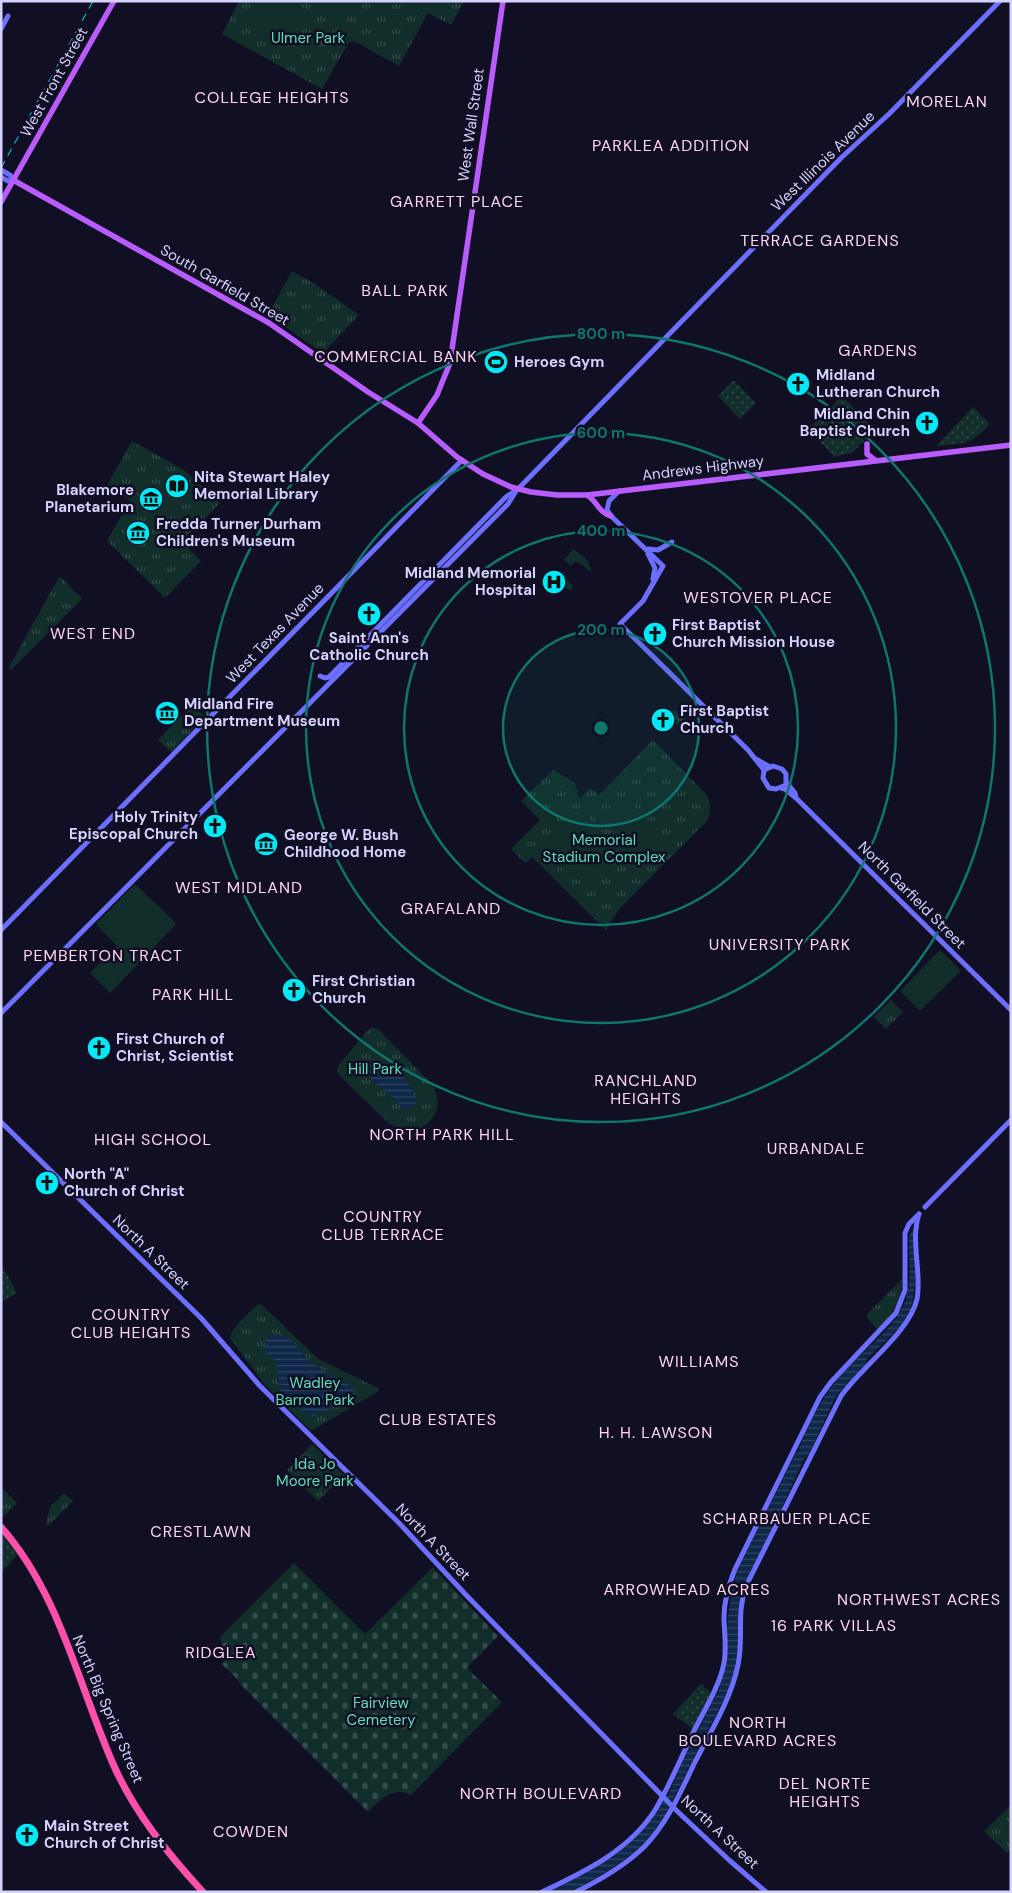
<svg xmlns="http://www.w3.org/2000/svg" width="1012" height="1893" font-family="'DM Sans',sans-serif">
<defs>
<pattern id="grass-dots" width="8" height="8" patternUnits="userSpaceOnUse" patternTransform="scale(1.25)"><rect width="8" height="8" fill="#122e2b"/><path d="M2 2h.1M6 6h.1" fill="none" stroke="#344b4b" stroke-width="1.8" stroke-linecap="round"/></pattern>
<pattern id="cemetery-stones" width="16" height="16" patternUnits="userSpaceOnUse" patternTransform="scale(1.25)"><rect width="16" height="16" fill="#122e2b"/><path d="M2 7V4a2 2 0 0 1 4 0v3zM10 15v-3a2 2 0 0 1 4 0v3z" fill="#344b4b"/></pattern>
<pattern id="park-tufts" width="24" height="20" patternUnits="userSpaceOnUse" patternTransform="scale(1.25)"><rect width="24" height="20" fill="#122e2b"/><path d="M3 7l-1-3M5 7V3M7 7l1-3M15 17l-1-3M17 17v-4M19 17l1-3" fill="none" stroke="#344b4b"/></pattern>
<pattern id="water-rules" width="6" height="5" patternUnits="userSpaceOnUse" patternTransform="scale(1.25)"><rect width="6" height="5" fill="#0f2748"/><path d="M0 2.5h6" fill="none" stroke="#314563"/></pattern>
</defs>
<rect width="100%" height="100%" fill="#110f24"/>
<!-- grass -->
<g fill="url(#grass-dots)">
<polygon points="734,380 756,403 740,419 718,396"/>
<polygon points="842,396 876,429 853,452 835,457 808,430"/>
<path d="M973,407L990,424C968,446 966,443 936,446Z"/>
<polygon points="1,1264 17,1293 1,1302"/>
<polygon points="1,1533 18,1554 1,1573"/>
<polygon points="701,1684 711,1692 693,1729 673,1714"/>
</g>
<!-- cemetery -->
<path fill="url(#cemetery-stones)" d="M294,1563L365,1634L433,1567L498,1636L467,1668L502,1702L411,1795C392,1786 381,1799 368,1812L239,1683L237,1679L222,1664L225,1658L220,1637Z"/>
<!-- park -->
<g fill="url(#park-tufts)">
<polygon points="239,1 464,1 451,25 428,13 399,66 354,41 349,42 322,89 222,34"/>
<polygon points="292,271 315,284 359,315 324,352 321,352 270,316 269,313"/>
<polygon points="132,441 184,470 220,503 182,542 201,561 165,598 107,541 130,500 106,487"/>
<polygon points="59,577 61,577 82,599 11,670 9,667"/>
<polygon points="192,705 205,717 171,752 158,740"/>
<polygon points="675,710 692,726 683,736 681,733 683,731 669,717"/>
<path d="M653,740L705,793C712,803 712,812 705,823L619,909L606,930L532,857L525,863L511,849L540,820L521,801L554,769C562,777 568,777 576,785L575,787L579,791L577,794L580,798L589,789L594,790L599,795Z"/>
<polygon points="891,1000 903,1012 886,1029 874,1017"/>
<path d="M372,1027L378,1029L433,1085C439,1099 440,1110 430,1121C406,1145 385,1120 368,1103C358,1094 349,1085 340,1076L337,1071L338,1066L367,1031Z"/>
<path d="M902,1279C901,1301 893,1314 878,1330L867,1318V1314Z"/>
<path d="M261,1304L318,1359L378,1388L379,1391L311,1431L265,1385L230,1338C233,1326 249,1314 257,1305Z"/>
<polygon points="312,1444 344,1475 318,1501 287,1470"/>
<polygon points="1,1487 17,1503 1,1519"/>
<polygon points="64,1493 73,1501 48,1526 46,1524 50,1507"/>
<polygon points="1011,1805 1011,1849 1007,1853 984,1831"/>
</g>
<!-- garden -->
<g fill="#122e2b">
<polygon points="268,1 285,1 306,9 285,43 283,44 249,24"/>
<polygon points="325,1 353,1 341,19 331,12"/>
<path d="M413,1H447C435,10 424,10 412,4Z"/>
<path d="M573,549C582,555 591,560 591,572L580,563L575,562L571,566L564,560Z"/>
<polygon points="564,572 567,579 573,586 571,591 556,580"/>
<polygon points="627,799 665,837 648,854 610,815"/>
<path d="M582,815H587L622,854C585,891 582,889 546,853Z"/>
<polygon points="135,884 175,922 175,925 110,993 90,973 117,946 96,924"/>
<polygon points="940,950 961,971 920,1011 900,991"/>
</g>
<!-- water -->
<g fill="url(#water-rules)">
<path d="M373,1059C377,1060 393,1069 397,1071C404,1076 430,1110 406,1108C400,1108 399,1102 395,1099C384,1090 355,1073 373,1059Z"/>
<path d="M913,1229L915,1230V1286L911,1310L901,1326L866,1360L867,1362L836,1396L810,1452L804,1459L743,1592L738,1611V1650L736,1668L728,1691L663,1819L645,1842L638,1850L612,1868L572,1892H549C599,1867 633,1851 663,1802C674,1786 680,1765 689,1748C696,1734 703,1721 710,1707C713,1700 718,1694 720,1687C730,1646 723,1604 740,1564L796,1453L798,1452C801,1441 806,1431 811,1421C827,1391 837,1377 862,1354C877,1339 895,1324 904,1304C913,1284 908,1257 909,1236Z"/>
<polygon points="281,1334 292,1341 311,1363 355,1389 354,1393 330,1409 313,1416 304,1413 280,1390 276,1361 264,1352 266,1338 269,1336"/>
</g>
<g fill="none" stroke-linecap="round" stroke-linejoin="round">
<!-- stream -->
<g stroke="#0f2748" stroke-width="1">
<polyline points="395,1071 409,1057"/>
<polyline points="416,1101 423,1101"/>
<polyline points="378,1114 395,1097"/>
<polyline points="388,1125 403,1107"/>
<polyline points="396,1128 401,1121"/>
<polyline points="342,1380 346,1373"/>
<polyline points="308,1426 311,1416"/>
</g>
<!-- secondary -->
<g stroke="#6c6efc" stroke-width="5">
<polyline points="1,29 8,16"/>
<polyline points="1,170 10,175 13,180"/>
<polyline points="1,177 8,181 13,180"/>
<polyline points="619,491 609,501 607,510 611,516 663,566 643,601 620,624 748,750 764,770"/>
<polyline points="648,549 658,550 672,542"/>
<polyline points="648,554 655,568 653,579"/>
<polyline points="320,676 325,678 329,677 506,497 518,489 842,157 889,114 1000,1"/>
<polyline points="756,759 770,767"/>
<polygon points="773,766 782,769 786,774 786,785 776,789 769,788 763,778 764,770"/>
<polyline points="787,783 795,793 796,798"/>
<polyline points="781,788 785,789 796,798 1011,1010"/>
<polyline points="1,930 462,460"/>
<polyline points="1,1013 508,504 516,491"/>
<polyline points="1,1122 201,1318 260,1386 400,1524 467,1596"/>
<polyline points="925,1207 1011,1120"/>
<polyline points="468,1597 677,1811 729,1860 766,1892"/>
<path d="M542,1892C584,1872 629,1851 655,1810C669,1787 680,1760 692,1735C703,1712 719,1688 724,1663C727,1647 724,1632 724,1617C724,1601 729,1584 735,1569L820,1397L831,1382L896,1313L905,1290V1233L909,1224L919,1214"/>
<path d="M576,1892C600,1880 626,1865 645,1846C668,1822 681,1791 695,1762C711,1731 731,1699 738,1665C744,1637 736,1614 746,1586L841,1396C861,1367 910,1332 917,1299C922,1272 910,1241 919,1214"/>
</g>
<!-- primary -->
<g stroke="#b95cfc" stroke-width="5.5">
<polyline points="13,180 269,323 368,392 418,423 457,457 483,474 511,487 531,492 557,495 587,495 1011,445"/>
<polyline points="1,202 114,1"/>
<polyline points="418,423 437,395 450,363 503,1"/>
<polyline points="867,444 867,454 875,460"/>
<path d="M587,495C597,501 599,513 611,516"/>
</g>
<!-- highway -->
<path stroke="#fb50a9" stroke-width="7" d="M1,1527C59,1592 79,1687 114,1766C135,1813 168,1854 203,1892"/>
<!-- rail -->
<polyline stroke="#05e9f7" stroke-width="1" stroke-dasharray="8 6" stroke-linecap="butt" points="1,168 93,1"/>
</g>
<!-- distance rings -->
<circle cx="601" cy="728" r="98" fill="#0f766e" fill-opacity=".12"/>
<g fill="none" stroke="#0f766e" stroke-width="2.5">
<circle cx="601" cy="728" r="98"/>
<circle cx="601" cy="728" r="197"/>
<circle cx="601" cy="728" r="295"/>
<circle cx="601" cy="728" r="394"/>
</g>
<!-- icons -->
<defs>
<g id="stadium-disc" transform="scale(1.25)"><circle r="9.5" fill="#05e9f7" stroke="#110f24"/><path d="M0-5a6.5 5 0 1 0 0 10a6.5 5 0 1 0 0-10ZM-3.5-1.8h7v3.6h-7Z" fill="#111"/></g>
<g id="church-disc" transform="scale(1.25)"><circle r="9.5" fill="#05e9f7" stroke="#110f24"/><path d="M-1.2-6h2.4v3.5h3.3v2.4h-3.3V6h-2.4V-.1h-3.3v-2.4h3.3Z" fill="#111"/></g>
<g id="library-disc" transform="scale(1.25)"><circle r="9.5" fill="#05e9f7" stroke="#110f24"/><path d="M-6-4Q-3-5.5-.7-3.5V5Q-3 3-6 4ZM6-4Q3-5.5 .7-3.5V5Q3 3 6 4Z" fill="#111"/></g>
<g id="museum-disc" transform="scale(1.25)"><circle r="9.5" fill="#05e9f7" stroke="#110f24"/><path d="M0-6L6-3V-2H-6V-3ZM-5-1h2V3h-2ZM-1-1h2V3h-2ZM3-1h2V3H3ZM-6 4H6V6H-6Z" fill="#111"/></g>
<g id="hospital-disc" transform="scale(1.25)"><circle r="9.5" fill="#05e9f7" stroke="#110f24"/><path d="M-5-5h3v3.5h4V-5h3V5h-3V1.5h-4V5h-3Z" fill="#111"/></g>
</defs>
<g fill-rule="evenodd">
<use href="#stadium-disc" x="496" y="362"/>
<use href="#church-disc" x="798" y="384"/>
<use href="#church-disc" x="927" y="423"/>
<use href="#library-disc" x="177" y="486"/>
<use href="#museum-disc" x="151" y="499"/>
<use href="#museum-disc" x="138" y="533"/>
<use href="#hospital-disc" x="554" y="582"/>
<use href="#church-disc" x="369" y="614"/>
<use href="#church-disc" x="655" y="634"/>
<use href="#museum-disc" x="167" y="713"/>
<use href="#church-disc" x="663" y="720"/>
<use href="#church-disc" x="215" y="826"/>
<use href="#museum-disc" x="266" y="844"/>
<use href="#church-disc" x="294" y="990"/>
<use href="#church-disc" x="99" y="1048"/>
<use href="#church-disc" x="47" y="1183"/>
<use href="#church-disc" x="27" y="1835"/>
</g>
<g text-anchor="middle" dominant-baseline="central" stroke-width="5" stroke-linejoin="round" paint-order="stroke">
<!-- park labels -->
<g font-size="15" fill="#60ddb8" stroke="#110f24">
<text x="308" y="38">Ulmer Park</text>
<text x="604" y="840">Memorial<tspan x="604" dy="17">Stadium Complex</tspan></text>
<text x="375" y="1069">Hill Park</text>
<text x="315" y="1383">Wadley<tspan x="315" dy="17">Barron Park</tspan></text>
<text x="315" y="1464">Ida Jo<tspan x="315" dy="17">Moore Park</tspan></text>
<text x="381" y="1703">Fairview<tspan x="381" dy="17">Cemetery</tspan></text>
</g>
<!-- street labels -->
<g font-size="15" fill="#d6d2fe" stroke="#110f24">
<text transform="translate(54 82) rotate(-61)">West Front Street</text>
<text transform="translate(471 125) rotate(-82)">West Wall Street</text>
<text transform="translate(823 161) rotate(-44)">West Illinois Avenue</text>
<text transform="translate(225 285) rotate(30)">South Garfield Street</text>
<text transform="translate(703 468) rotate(-7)">Andrews Highway</text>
<text transform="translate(275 633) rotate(-46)">West Texas Avenue</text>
<text transform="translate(912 895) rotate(45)">North Garfield Street</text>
<text transform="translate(151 1252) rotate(44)">North A Street</text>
<text transform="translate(433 1542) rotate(46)">North A Street</text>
<text transform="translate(108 1709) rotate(67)">North Big Spring Street</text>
<text transform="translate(720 1832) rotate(43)">North A Street</text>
</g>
<!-- poi labels -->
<g font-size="15" font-weight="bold" fill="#d6d2fe" stroke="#110f24" text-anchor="start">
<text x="514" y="362">Heroes Gym</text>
<text x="816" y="375">Midland<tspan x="816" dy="17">Lutheran Church</tspan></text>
<text x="910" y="414" text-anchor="end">Midland Chin<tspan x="910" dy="17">Baptist Church</tspan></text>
<text x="194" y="477">Nita Stewart Haley<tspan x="194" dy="17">Memorial Library</tspan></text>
<text x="134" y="490" text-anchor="end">Blakemore<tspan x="134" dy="17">Planetarium</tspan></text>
<text x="156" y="524">Fredda Turner Durham<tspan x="156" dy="17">Children's Museum</tspan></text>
<text x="536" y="573" text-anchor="end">Midland Memorial<tspan x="536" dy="17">Hospital</tspan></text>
<text x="672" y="625">First Baptist<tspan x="672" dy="17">Church Mission House</tspan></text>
<text x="369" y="638" text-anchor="middle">Saint Ann's<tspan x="369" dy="17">Catholic Church</tspan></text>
<text x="184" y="704">Midland Fire<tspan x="184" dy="17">Department Museum</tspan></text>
<text x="680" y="711">First Baptist<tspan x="680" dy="17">Church</tspan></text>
<text x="198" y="817" text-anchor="end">Holy Trinity<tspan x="198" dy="17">Episcopal Church</tspan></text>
<text x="284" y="835">George W. Bush<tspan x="284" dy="17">Childhood Home</tspan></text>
<text x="312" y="981">First Christian<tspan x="312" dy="17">Church</tspan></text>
<text x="116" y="1039">First Church of<tspan x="116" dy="17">Christ, Scientist</tspan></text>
<text x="64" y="1174">North "A"<tspan x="64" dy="17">Church of Christ</tspan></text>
<text x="44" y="1826">Main Street<tspan x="44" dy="17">Church of Christ</tspan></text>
</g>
<!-- neighbourhood labels -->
<g font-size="16" letter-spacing="1" fill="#fed4f1" stroke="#110f24">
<text x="272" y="97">COLLEGE HEIGHTS</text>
<text x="947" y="101">MORELAN</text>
<text x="671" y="145">PARKLEA ADDITION</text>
<text x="457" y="201">GARRETT PLACE</text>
<text x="820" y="240">TERRACE GARDENS</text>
<text x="405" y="290">BALL PARK</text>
<text x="878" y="350">GARDENS</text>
<text x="396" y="356">COMMERCIAL BANK</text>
<text x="758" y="597">WESTOVER PLACE</text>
<text x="93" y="633">WEST END</text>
<text x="239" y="887">WEST MIDLAND</text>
<text x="451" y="908">GRAFALAND</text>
<text x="780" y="944">UNIVERSITY PARK</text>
<text x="103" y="955">PEMBERTON TRACT</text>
<text x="193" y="994">PARK HILL</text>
<text x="646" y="1080">RANCHLAND<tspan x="646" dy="18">HEIGHTS</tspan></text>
<text x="442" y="1134">NORTH PARK HILL</text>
<text x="153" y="1139">HIGH SCHOOL</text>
<text x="816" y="1148">URBANDALE</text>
<text x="383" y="1216">COUNTRY<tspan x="383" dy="18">CLUB TERRACE</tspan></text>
<text x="131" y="1314">COUNTRY<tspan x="131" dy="18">CLUB HEIGHTS</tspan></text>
<text x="699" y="1361">WILLIAMS</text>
<text x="438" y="1419">CLUB ESTATES</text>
<text x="656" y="1432">H. H. LAWSON</text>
<text x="787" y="1518">SCHARBAUER PLACE</text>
<text x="201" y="1531">CRESTLAWN</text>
<text x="687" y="1589">ARROWHEAD ACRES</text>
<text x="919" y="1599">NORTHWEST ACRES</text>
<text x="834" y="1625">16 PARK VILLAS</text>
<text x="221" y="1652">RIDGLEA</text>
<text x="758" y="1722">NORTH<tspan x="758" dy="18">BOULEVARD ACRES</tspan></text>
<text x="825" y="1783">DEL NORTE<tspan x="825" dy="18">HEIGHTS</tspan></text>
<text x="541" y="1793">NORTH BOULEVARD</text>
<text x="251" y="1831">COWDEN</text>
</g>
</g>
<circle cx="601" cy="728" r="8" fill="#0f766e" stroke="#110f24" stroke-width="2.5"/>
<g font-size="15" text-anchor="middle" font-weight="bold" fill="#0f766e" stroke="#110f24" stroke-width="5" stroke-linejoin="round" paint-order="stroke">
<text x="601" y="339">800 m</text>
<text x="601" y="438">600 m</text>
<text x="601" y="536">400 m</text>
<text x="601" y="635">200 m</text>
</g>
<!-- border -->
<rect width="1012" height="1893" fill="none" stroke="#d6d2fe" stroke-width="5"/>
</svg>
